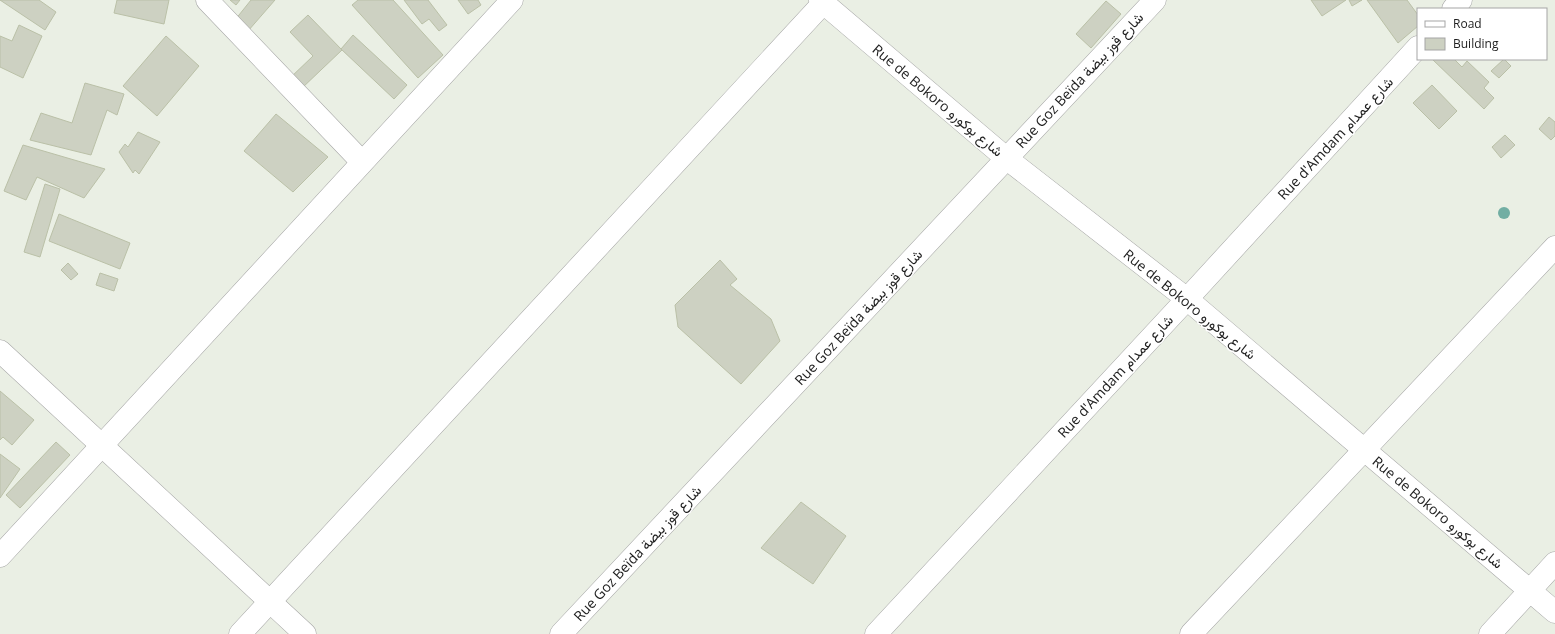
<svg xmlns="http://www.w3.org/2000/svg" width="1555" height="634" font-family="'Open Sans',Vazirmatn,sans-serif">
<rect width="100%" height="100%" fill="#eaefe4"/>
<!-- building -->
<g fill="#cdd1c2" stroke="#bac0a7">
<polygon points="0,0 39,0 56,12 45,30"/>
<polygon points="117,0 169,0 164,24 114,13"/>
<polygon points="230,0 240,0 236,5"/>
<polygon points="251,0 275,0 248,31 235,20"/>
<polygon points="358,0 393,0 443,55 418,78 352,5"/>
<polygon points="404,0 428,0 447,25 439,31 429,19 422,24"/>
<polygon points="458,0 478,0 481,5 468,14"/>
<polygon points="1311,0 1346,0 1322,16"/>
<polygon points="1349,0 1362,0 1352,6"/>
<polygon points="1367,0 1407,0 1418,15 1418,26 1398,43"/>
<polygon points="1106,1 1121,14 1091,48 1076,34"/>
<polygon points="308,15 342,50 301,89 290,78 313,56 290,32"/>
<polygon points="19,25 42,36 23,78 0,67 0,36 12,41"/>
<polygon points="353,35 407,85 394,99 341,49"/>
<polygon points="166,36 199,66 157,116 123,86"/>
<polygon points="1432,59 1454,59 1462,67 1467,61 1489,82 1484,88 1494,98 1484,109"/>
<polygon points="1504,59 1511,66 1499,78 1491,71"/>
<polygon points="85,83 124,94 117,115 107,110 91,155 30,140 41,113 72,123"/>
<polygon points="1432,85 1457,111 1439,129 1413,103"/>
<polygon points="276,114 328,157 293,192 244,151"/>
<polygon points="1549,117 1555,122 1555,136 1551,140 1539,129"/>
<polygon points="138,132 160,142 139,174 135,170 133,173 119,152 125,144 128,147"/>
<polygon points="1505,135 1515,145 1501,158 1492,147"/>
<polygon points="23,145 105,169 84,198 37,177 26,200 4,191"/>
<polygon points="45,184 60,189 40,257 24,252"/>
<polygon points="59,214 130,243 120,269 49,241"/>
<polygon points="720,260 737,279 730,285 771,319 780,341 741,384 678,327 675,305"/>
<polygon points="68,263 78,274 71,280 61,270"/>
<polygon points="100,273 118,279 114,291 96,285"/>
<polygon points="0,391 34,420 12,445 3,437 0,440"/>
<polygon points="56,442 70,455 20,508 6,495"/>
<polygon points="0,454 20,469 0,498"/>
<polygon points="801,502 846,536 813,584 761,548"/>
</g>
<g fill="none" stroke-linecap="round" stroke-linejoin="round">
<!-- street casing -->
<g stroke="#a5a5a5" stroke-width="23">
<g id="street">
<polyline points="207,0 362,162"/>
<polyline points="820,0 1006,158 1187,299 1555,612"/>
<polyline points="1453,9 1461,0"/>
<polyline points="0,351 305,634"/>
<polyline points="0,556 512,0"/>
<polyline points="240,634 826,0"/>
<polyline points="561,634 1155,0"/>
<polyline points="876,634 1187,299 1418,47"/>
<polyline points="1191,634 1555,247"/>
<polyline points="1490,634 1555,563"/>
</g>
</g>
<!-- street -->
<use href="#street" stroke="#fff" stroke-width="22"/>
</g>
<!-- trees -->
<circle fill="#72aea3" cx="1504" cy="213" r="6"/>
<g text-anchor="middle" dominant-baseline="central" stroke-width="3" stroke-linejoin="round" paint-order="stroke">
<!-- street labels -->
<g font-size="14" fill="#1e1e1e" stroke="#fff">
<text transform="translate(1079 80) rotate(-47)">Rue Goz Beïda شارع قوز بيضة</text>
<text transform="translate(938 100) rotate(40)">Rue de Bokoro شارع بوكورو</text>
<text transform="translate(1335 138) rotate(-47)">Rue d'Amdam شارع عمدام</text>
<text transform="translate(1190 304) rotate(39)">Rue de Bokoro شارع بوكورو</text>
<text transform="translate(858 317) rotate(-47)">Rue Goz Beïda شارع قوز بيضة</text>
<text transform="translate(1115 376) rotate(-47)">Rue d'Amdam شارع عمدام</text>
<text transform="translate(1438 512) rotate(40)">Rue de Bokoro شارع بوكورو</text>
<text transform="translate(637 553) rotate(-47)">Rue Goz Beïda شارع قوز بيضة</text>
</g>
</g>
<!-- legend -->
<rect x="1417" y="8" width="130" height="52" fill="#ffffff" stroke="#a5a5a5"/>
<rect x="1425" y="21" width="20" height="6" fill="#ffffff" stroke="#a5a5a5"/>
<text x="1453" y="28" font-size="12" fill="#1e1e1e">Road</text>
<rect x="1425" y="38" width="20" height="12" fill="#cdd1c2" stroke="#a5a5a5"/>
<text x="1453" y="48" font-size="12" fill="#1e1e1e">Building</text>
</svg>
